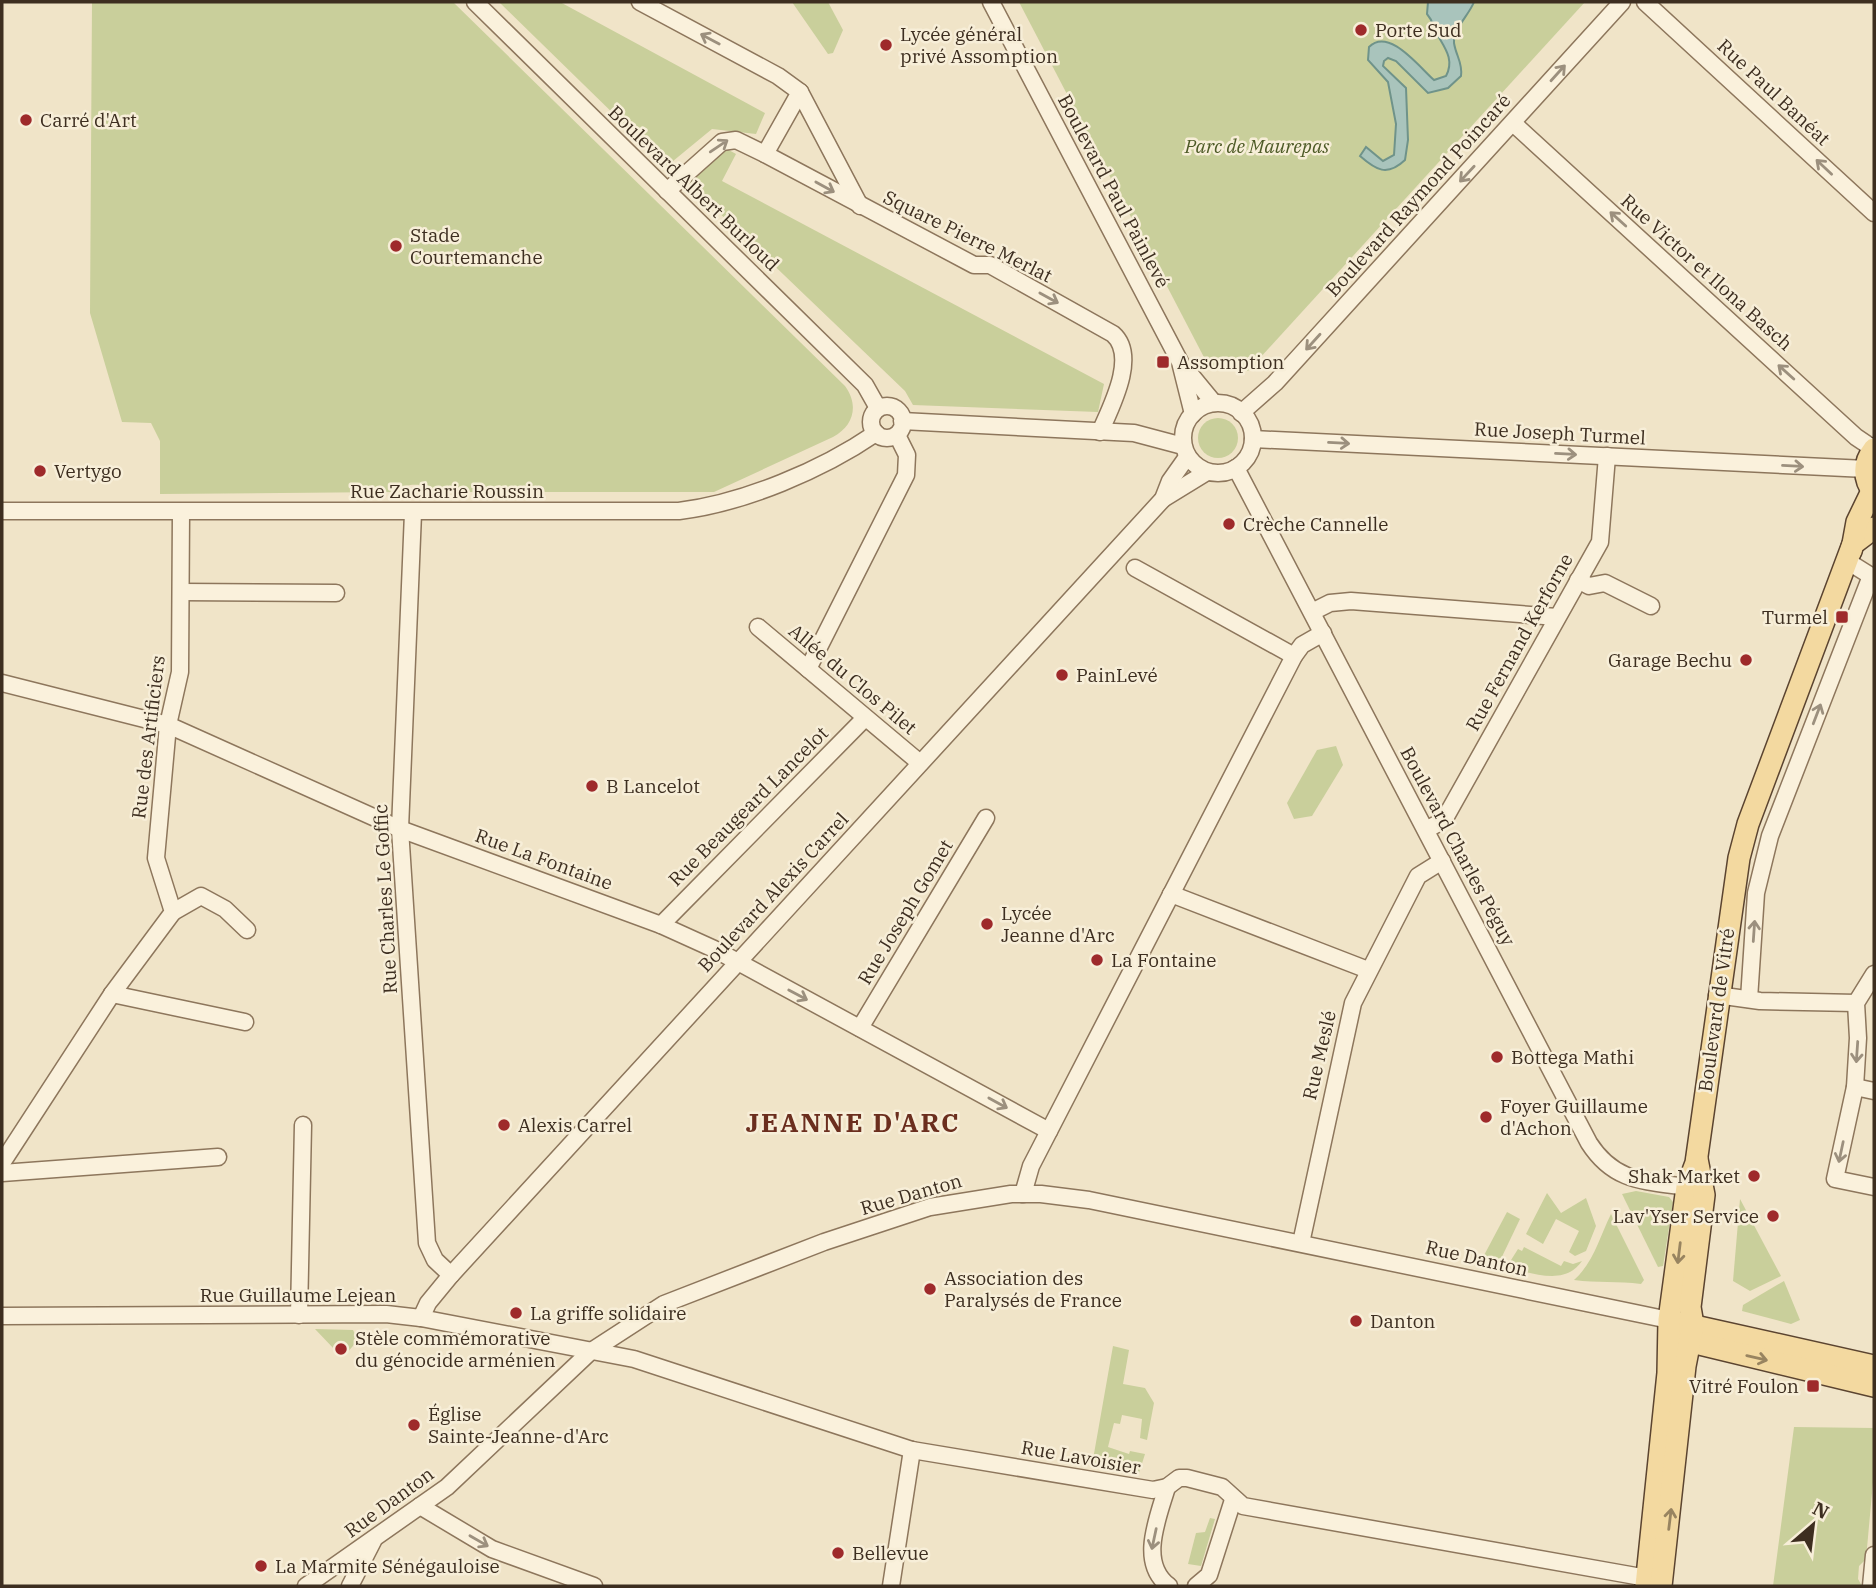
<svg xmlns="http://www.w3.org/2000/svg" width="1876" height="1588" font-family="'IBM Plex Serif',serif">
<rect width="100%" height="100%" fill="#f0e4c8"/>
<!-- green -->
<g fill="#c9cf9b">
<path d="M92,2H453L845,386C859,405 854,426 833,437L714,492H438C421,482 408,483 390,492L160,494V441L151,423L122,422L90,313Z"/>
<polygon points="499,2 560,2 765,113 756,134 712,129 667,166"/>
<polygon points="792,2 828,2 843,30 833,53 828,54"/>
<polygon points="1019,2 1585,2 1248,371 1208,365"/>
<polygon points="727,149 736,154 722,181 1104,384 1098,412 913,405 905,391 688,183"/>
<circle cx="1218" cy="438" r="20"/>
<polygon points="1336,746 1343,765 1312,816 1294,819 1287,803 1317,750"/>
<polygon points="1636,1191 1669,1197 1673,1202 1663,1266 1658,1267 1622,1194"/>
<polygon points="1547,1193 1561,1213 1586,1198 1596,1226 1586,1251 1575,1256 1569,1252 1579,1231 1556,1219 1543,1244 1526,1234"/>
<polygon points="1740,1199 1781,1276 1750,1291 1733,1281"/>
<polygon points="1507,1212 1520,1219 1498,1265 1481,1261"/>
<path d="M1611,1214L1644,1280L1641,1284C1618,1281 1597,1283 1574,1280C1594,1262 1599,1238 1611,1214Z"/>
<path d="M1524,1247L1561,1266L1564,1261L1573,1264L1582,1261C1564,1287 1533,1272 1506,1268L1518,1249L1522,1251Z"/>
<polygon points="1784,1281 1800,1320 1791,1324 1742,1311 1743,1305"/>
<polygon points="315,1329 353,1330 358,1340 346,1354 335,1354 335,1350"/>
<polygon points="1113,1346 1129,1350 1123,1384 1145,1388 1154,1403 1147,1440 1140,1438 1142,1419 1122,1415 1120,1424 1114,1423 1108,1447 1129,1454 1130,1451 1145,1454 1139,1473 1092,1465"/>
<polygon points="1794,1427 1874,1428 1874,1471 1866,1559 1859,1566 1858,1579 1862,1586 1773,1586"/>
<polygon points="1210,1518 1215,1519 1201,1566 1188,1564 1196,1533 1205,1532"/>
</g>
<!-- water -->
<path fill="#a9c4bc" stroke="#6f938a" stroke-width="2" d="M1428,2H1474C1469,15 1453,29 1454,43C1456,56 1463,63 1461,76L1448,88L1428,93L1396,61L1388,58L1384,61L1383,66L1406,88L1408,140L1405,160C1387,177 1376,170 1360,156L1366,147L1383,161L1394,155L1396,124L1388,82L1368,60L1369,47C1389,27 1419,67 1434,80L1446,76C1455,59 1444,47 1437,34C1432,26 1434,22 1427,14Z"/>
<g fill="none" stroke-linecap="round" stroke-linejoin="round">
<!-- minor casing -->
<g stroke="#8d765c" stroke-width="19">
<g id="minor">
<polyline points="475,2 865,385 878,408"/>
<polyline points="640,2 778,76 800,92 765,154 736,140 722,142 667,191"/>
<polyline points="991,2 1180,362 1193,414"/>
<polyline points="1645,2 1874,213"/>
<polyline points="800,92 860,206"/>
<polyline points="1513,123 1856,437 1874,449"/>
<path d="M765,154L974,265H990L1113,334C1138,356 1111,407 1100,432"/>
<polyline points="1186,369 1214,403"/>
<circle cx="1218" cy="438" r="35"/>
<circle cx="887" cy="422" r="16"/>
<polyline points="1241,413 1275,383 1622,2"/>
<polyline points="902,421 1134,433 1183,446"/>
<polyline points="1253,439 1866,469"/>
<path d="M1236,468L1589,1143C1614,1182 1644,1181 1687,1187"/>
<polyline points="1163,499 1207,472"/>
<path d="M2,511H679C744,503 822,470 876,433"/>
<polyline points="413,513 400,829 427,1243 435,1260 451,1275"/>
<polyline points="1135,568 1294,656"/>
<polyline points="1578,580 1589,586 1605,583 1651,606"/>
<polyline points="181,592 336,593"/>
<polyline points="1312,612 1330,603 1351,601 1557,617"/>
<polyline points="758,627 920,763"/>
<polyline points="808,669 906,475 907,455 897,435"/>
<polyline points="2,683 168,725 400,829 661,925 714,949 1049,1131"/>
<polyline points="1426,830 1444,820 1600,542 1607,456"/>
<polyline points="1171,894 1368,970"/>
<polyline points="173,912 201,896 225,909 247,930"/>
<polyline points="661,925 865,718"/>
<polyline points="1874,974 1856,1003 1858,1038 1855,1087 1835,1179 1874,1187"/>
<polyline points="112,994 245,1022"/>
<polyline points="1717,995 1760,1001 1856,1003"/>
<polyline points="1749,999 1756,893 1770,836 1871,576 1847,561"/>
<polyline points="860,1028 986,818"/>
<polyline points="1855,1087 1874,1091"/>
<polyline points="2,1163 112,994 173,912 156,858 168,725 180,672 181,512"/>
<polyline points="2,1173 218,1157"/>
<polyline points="1023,1194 1031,1166 1294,656 1302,645 1323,633"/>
<polyline points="1301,1243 1353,1003 1418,876 1442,861"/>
<polyline points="299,1315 303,1125"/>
<polyline points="2,1316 386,1314 421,1318 634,1359 912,1450 1153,1490 1167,1487 1179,1478 1187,1478 1222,1487 1243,1506 1647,1578"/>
<polyline points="421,1318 428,1303 451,1275 1163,499 1170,481 1187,457"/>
<path d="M1167,1487C1158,1518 1138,1563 1169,1586"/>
<polyline points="420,1506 492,1549 594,1586"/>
<polyline points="306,1586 447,1487 590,1352 664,1304 824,1242 930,1207 1011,1194 1041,1194 1089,1200 1669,1320"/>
<polyline points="350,1586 373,1541"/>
<polyline points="891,1586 912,1450"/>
<polyline points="1196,1586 1209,1575 1233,1500"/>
<polyline points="1871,1586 1874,1555"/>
</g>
</g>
<!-- major casing -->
<g stroke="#5b4430" stroke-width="24">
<g id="major">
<path d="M1874,449C1863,463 1863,479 1874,493"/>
<polyline points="1851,551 1853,544 1874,528"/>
<polyline points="1681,1323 1874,1366"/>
<polyline points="1679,1339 1874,1386"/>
<polyline points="1646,1586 1668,1373 1669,1320 1687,1187 1696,1163 1739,858 1748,824 1853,544 1857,522 1872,491"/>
<polyline points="1661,1586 1685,1366 1693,1325 1690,1307 1704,1195 1697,1159"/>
</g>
</g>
<!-- minor -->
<use href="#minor" stroke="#faf1dc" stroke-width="16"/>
<!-- major -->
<use href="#major" stroke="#f3d9a0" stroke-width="21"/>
</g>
<!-- one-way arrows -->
<defs><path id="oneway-shaft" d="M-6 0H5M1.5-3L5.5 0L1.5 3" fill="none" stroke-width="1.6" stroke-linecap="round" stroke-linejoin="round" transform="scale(1.75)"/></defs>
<g stroke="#9c907e">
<use href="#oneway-shaft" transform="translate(710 39) rotate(-152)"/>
<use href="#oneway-shaft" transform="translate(1558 73) rotate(-48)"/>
<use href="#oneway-shaft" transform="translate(719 146) rotate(-34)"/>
<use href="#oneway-shaft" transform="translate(1824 167) rotate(-137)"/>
<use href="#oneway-shaft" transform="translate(1467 174) rotate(133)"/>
<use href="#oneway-shaft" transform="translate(825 187) rotate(29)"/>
<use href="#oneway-shaft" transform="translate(1618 219) rotate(-138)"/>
<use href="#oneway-shaft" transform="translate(1049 298) rotate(29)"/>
<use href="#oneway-shaft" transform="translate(1313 342) rotate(132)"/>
<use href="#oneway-shaft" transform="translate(1786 372) rotate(-138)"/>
<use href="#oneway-shaft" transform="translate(1339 443) rotate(3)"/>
<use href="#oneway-shaft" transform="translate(1566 454) rotate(3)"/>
<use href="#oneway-shaft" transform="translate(1793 466) rotate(3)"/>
<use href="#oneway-shaft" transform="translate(1817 714) rotate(-69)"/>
<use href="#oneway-shaft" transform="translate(1754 931) rotate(-86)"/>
<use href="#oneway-shaft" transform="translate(798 995) rotate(28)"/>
<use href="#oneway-shaft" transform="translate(1857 1052) rotate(94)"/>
<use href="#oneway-shaft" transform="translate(998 1103) rotate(29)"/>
<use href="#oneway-shaft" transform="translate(1841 1152) rotate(102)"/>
<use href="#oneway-shaft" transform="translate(1154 1539) rotate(102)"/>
<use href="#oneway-shaft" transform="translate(479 1541) rotate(30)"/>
</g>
<g stroke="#988460">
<use href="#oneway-shaft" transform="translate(1679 1253) rotate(97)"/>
<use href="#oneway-shaft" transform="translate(1757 1358) rotate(13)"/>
<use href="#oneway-shaft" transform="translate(1670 1519) rotate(-83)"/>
</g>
<!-- markers -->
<g fill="#9e2a2b" stroke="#f7eed8" stroke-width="2.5">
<circle cx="1361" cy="30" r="7"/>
<circle cx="886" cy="45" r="7"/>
<circle cx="26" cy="120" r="7"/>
<circle cx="396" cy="246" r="7"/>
<rect x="1156" y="355" width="14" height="14" rx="3.5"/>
<circle cx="40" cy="471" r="7"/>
<circle cx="1229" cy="524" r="7"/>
<rect x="1835" y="610" width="14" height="14" rx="3.5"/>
<circle cx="1746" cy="660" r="7"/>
<circle cx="1062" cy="675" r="7"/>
<circle cx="592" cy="786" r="7"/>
<circle cx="987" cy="924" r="7"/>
<circle cx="1097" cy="960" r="7"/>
<circle cx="1497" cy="1057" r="7"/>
<circle cx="1486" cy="1117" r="7"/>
<circle cx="504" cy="1125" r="7"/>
<circle cx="1754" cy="1176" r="7"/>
<circle cx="1773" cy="1216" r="7"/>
<circle cx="930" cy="1289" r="7"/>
<circle cx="516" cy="1313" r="7"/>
<circle cx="1356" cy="1321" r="7"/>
<circle cx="341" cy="1349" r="7"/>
<rect x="1806" y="1379" width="14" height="14" rx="3.5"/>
<circle cx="414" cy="1425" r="7"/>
<circle cx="838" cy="1553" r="7"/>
<circle cx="261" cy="1566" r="7"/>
</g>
<g text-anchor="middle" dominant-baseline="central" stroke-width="5" stroke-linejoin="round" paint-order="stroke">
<!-- poi labels -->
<g font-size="19" fill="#3d2e20" stroke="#f7eed8" text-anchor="start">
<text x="1375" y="30">Porte Sud</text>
<text x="900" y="34">Lycée général<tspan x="900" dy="22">privé Assomption</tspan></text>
<text x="40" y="120">Carré d'Art</text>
<text x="410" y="235">Stade<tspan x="410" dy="22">Courtemanche</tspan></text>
<text x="1177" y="362">Assomption</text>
<text x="54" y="471">Vertygo</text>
<text x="1243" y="524">Crèche Cannelle</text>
<text x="1828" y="617" text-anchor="end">Turmel</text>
<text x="1732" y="660" text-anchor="end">Garage Bechu</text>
<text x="1076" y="675">PainLevé</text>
<text x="606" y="786">B Lancelot</text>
<text x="1001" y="913">Lycée<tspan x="1001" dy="22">Jeanne d'Arc</tspan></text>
<text x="1111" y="960">La Fontaine</text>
<text x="1511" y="1057">Bottega Mathi</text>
<text x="1500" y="1106">Foyer Guillaume<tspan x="1500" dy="22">d'Achon</tspan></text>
<text x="518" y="1125">Alexis Carrel</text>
<text x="1740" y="1176" text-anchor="end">Shak Market</text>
<text x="1759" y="1216" text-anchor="end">Lav'Yser Service</text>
<text x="944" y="1278">Association des<tspan x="944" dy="22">Paralysés de France</tspan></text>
<text x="530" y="1313">La griffe solidaire</text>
<text x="1370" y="1321">Danton</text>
<text x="355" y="1338">Stèle commémorative<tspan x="355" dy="22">du génocide arménien</tspan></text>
<text x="1799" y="1386" text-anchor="end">Vitré Foulon</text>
<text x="428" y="1414">Église<tspan x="428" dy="22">Sainte-Jeanne-d'Arc</tspan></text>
<text x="852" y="1553">Bellevue</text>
<text x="275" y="1566">La Marmite Sénégauloise</text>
</g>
<!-- street labels -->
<g font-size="19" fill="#3d2e20" stroke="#f7eed8">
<text transform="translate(1774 92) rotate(43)">Rue Paul Banéat</text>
<text transform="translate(694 188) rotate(44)">Boulevard Albert Burloud</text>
<text transform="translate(1114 191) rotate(62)">Boulevard Paul Painlevé</text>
<text transform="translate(1418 195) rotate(-48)">Boulevard Raymond Poincaré</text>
<text transform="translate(968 236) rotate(26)">Square Pierre Merlat</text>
<text transform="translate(1707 272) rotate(42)">Rue Victor et Ilona Basch</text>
<text transform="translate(1560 433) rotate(3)">Rue Joseph Turmel</text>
<text x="447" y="491">Rue Zacharie Roussin</text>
<text transform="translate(1519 642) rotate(-61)">Rue Fernand Kerforne</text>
<text transform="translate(853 679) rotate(40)">Allée du Clos Pilet</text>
<text transform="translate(148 737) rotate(-83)">Rue des Artificiers</text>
<text transform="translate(748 806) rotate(-45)">Rue Beaugeard Lancelot</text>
<text transform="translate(1458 846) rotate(62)">Boulevard Charles Péguy</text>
<text transform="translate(544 859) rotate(20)">Rue La Fontaine</text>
<text transform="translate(773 892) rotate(-47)">Boulevard Alexis Carrel</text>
<text transform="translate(385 899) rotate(-93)">Rue Charles Le Goffic</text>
<text transform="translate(905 912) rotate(-59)">Rue Joseph Gomet</text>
<text transform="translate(1716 1010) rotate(-82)">Boulevard de Vitré</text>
<text transform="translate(1319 1055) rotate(-77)">Rue Meslé</text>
<text transform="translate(911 1194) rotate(-16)">Rue Danton</text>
<text transform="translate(1477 1258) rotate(13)">Rue Danton</text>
<text x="298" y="1295">Rue Guillaume Lejean</text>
<text transform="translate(1081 1457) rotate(10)">Rue Lavoisier</text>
<text transform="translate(389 1502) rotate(-36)">Rue Danton</text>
</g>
<!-- park labels -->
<g font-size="19" font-style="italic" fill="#4d5a26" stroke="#f7eed8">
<text x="1257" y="146">Parc de Maurepas</text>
</g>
<!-- district labels -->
<g font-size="26" font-weight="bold" letter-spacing="2" fill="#6b2e1e" stroke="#f7eed8">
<text x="853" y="1122">JEANNE D'ARC</text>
</g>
</g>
<!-- border -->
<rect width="1876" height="1588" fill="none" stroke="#3d2e20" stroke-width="7"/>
<!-- north arrow -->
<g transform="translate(1813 1525) rotate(28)" stroke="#f7eed8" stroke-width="5" paint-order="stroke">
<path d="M0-5L12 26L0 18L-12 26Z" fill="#3d2e20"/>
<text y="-10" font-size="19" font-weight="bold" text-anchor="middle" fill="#3d2e20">N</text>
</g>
</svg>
